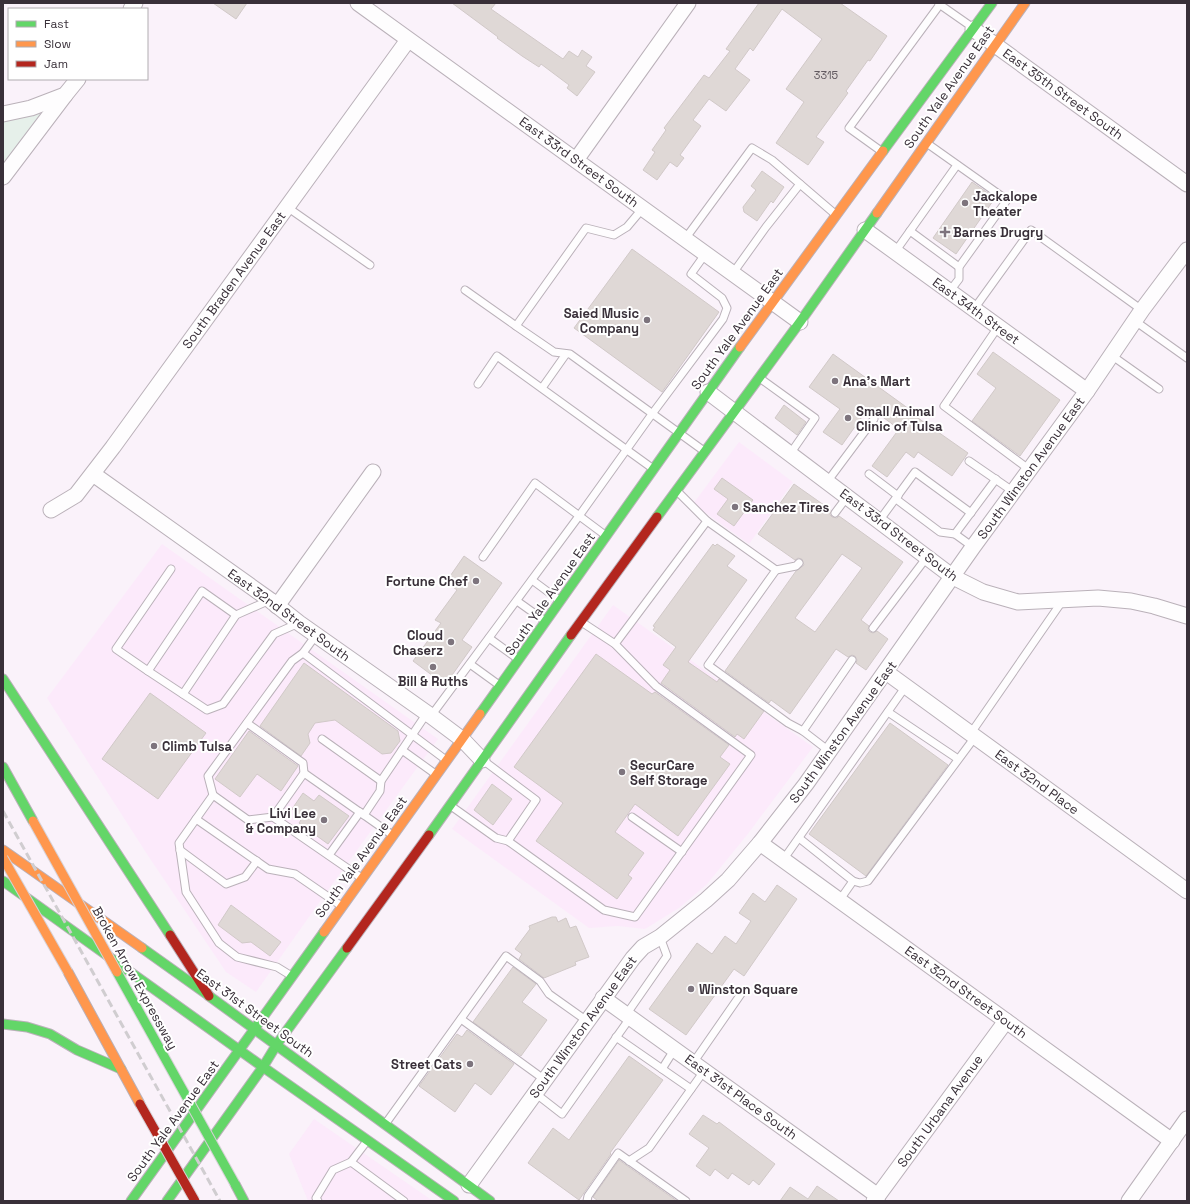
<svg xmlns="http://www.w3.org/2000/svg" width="1190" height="1204" font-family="'Space Grotesk',sans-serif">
<rect width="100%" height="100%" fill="#faf2fa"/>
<!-- built -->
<g fill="#fceafb">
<polygon points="739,442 793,482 749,544 693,504"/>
<polygon points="162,544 438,739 328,890 256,992 226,972 145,851 47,698"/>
<polygon points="613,605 813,747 747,835 707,884 679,908 645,929 618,926 589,928 452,829"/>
<polygon points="314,1119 433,1201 308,1201 289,1154"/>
</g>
<!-- green -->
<polygon fill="#e6f0ea" points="40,112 41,113 3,165 3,118"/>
<!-- building -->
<g fill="#dfd8d6" stroke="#d1c9c8" fill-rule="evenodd">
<polygon points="213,3 247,3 236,19"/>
<polygon points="452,3 496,3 491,9 563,59 569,51 578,57 582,50 592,57 586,66 595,72 577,96 567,88 569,85 541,64 539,67 522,56 497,38 498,37"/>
<polygon points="759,3 840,3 887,36 870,61 868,60 846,91 848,93 816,137 824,142 808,165 776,143 804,102 786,89 822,39 782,9 753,51 750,48 735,69 750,80 726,111 709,99 693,120 701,126 680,155 684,158 677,167 670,162 657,180 643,170 655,152 652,150 666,130 664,128 704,75 709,78 730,51 726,49"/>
<polygon points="762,171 784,187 773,203 771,201 757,221 744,212 743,207 756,190 751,186"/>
<polygon points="972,182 995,198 956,254 933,238"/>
<polygon points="632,249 719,312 662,392 574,328"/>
<polygon points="993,352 1060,400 1020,456 972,421 996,388 977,374"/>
<polygon points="833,354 909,409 908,411 968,453 952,476 918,452 914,458 906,452 887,477 872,466 899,429 869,407 842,445 823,432 840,409 809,387"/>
<polygon points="784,405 806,422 797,435 775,418"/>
<polygon points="722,478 753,500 734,526 717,514 728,499 714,489"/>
<path d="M794,484L831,510L830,515L832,517L837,518L839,516L903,562L861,620L869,626L868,630L870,632L873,633L877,631L888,639L866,670L856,663L857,660L855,656L852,655L848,657L836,649L790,714L771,700L769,703L725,671L796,571L804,565L802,559L798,558L795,560L758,534ZM842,554L862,568L815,632L795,618Z"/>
<polygon points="713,544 715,546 717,544 735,556 727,566 747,580 688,662 717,682 719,679 764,711 744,739 737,734 735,737 661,683 670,670 663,665 676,647 653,630 655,627 653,626"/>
<polygon points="464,556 502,583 462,640 472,647 445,685 413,661 441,623 435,620 457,590 446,582"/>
<polygon points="596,654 652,694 655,692 729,745 720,757 730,764 678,836 635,804 615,832 644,853 628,875 632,878 617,899 536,841 563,803 514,767"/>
<polygon points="304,663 398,731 400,741 391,753 382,754 335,720 315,723 308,734 310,743 301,756 260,726"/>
<polygon points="150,693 206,733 158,799 102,759"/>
<polygon points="890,723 948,765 866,876 809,834"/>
<polygon points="249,731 298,766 281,791 257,774 240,797 215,779"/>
<polygon points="492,784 512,799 493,825 474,810"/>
<polygon points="303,793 314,801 319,795 349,816 328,844 299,823 303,817 292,809"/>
<polygon points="777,885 797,899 744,976 734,969 686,1035 649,1009 697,943 712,954 725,936 736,944 751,921 739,913 753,893 765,902"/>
<polygon points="231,905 281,942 270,956 251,942 242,943 218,925"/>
<polygon points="552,917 556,917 558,922 566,918 570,928 576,926 589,957 575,962 576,965 544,978 519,959 522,954 515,949 530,929 529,926"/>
<polygon points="513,967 536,984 522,1002 547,1020 521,1056 473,1022"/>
<polygon points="467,1030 514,1064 491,1095 475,1083 455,1112 419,1086 457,1034 462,1037"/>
<polygon points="629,1056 663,1080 610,1153 611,1154 579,1200 528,1163 553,1128 569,1140"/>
<polygon points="703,1115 717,1124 719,1122 775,1164 759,1185 753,1180 749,1185 732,1173 728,1179 715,1169 710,1176 696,1166 709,1148 689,1134"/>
<polygon points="619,1160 626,1165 677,1201 598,1201 593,1197"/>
<polygon points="817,1186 839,1201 780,1201 790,1187 808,1199"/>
</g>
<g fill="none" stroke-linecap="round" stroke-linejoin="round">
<!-- lane casing -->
<g stroke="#bab1b9" stroke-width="9">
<g id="lane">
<polyline points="939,4 972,27"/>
<polyline points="928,144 1007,200 959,267 959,279 949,292"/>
<polyline points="881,151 849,128 941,3"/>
<polyline points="287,207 370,265"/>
<polyline points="910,231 959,267"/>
<polyline points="685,239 752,148 772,160 835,214"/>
<polyline points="895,252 957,165"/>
<polyline points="733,273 766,227 800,184"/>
<polyline points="465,290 516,326 586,228 614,235 627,227 643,208"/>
<polyline points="974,309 1031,230 1142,310"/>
<polyline points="1135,321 1187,358"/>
<polyline points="516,326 554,352 570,354 704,451"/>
<polyline points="998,327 944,406 1030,470"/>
<polyline points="1111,355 1159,389"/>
<polyline points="761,379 815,418 790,454"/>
<polyline points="478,384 497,356 652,468"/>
<polyline points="542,388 566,354"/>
<polyline points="969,461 1014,492"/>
<polyline points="869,474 898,496"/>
<polyline points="827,482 874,419"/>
<polyline points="896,499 940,532 955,534 996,479"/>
<polyline points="835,513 847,497"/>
<polyline points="707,521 776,570 708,665 788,723 803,731 829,751"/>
<polyline points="879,521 915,472 971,513"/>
<polyline points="955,534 973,547"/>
<polyline points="483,557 535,483 605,535"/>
<polyline points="776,570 796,566 799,563"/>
<polyline points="532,580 559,600"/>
<polyline points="517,601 545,621"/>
<polyline points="236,615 202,591 148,671 207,710 223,704 274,634 299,623"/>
<polyline points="873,628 927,557"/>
<polyline points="316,635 303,653 292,661 208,776 213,795 196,819 268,869 295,874 340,905"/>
<polyline points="489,638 518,659"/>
<polyline points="615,644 707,521 679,493"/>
<polyline points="303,653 446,760"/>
<polyline points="470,664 499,685"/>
<polyline points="148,671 116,649 171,569"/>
<polyline points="183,694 236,615 270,600"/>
<polyline points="888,712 958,759"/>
<polyline points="431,716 579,516 652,414 723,319 727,308 722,298 691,274 706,253"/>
<polyline points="247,723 303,763 304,773 273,817"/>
<polyline points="803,731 852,660"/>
<polyline points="971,733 1063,600"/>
<polyline points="322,739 381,781 427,713"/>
<polyline points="402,750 434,773"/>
<polyline points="484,761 536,800 508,841"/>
<polyline points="304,773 391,834"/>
<polyline points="213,795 248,820 273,817 360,877"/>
<polyline points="451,806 496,838 508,841 604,910 635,917 751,755 656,686 615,644 583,623"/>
<polyline points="364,815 380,791 381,781"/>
<polyline points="632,817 682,852"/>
<polyline points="196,819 179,843 186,892 219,943 237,957 277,967 290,975"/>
<polyline points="799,838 853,881 860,883 868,881 975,737"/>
<polyline points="180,850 226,884 245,877 257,861"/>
<polyline points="329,855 360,812"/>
<polyline points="783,860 906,686"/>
<polyline points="839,901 853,881"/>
<polyline points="626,1015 667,956 660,937"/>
<polyline points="461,1019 545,1080"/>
<polyline points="616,1037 691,1089"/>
<polyline points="693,1063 743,991"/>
<polyline points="662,1069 674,1050"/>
<polyline points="535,1093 562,1114 630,1018"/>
<polyline points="386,1123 506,956 540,981 549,994 587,1021"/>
<polyline points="629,1161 649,1148 704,1071"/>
<polyline points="351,1162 367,1141"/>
<polyline points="318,1201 316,1198 333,1170 351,1162 404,1201"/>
<polyline points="587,1201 588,1196 618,1153 686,1201"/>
</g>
</g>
<!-- street casing -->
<g stroke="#bab1b9" stroke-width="17">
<g id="street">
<polyline points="358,3 800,322"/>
<polyline points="131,9 135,3"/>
<polyline points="973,29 1187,184"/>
<polyline points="3,114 31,108 65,95 78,79"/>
<polyline points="576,160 688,3"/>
<polyline points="3,177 65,95"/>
<polyline points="865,230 1087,391"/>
<polyline points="708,392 953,577 983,592 1018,602 1098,598 1131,601 1154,606 1187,616"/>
<polyline points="93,474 270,600 299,623 431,716 463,740 482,760"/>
<polyline points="51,510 76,495 113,447 408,40"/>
<polyline points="277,606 373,472"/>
<polyline points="886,672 1187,891"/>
<polyline points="760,843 1172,1141"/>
<polyline points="603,998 878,1196"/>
<polyline points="469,1185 633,958 643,947 660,937 706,900 728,880 760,843 806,784 973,547 1087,391 1142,310 1187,250"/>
<polyline points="874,1201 1006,1021"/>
<polyline points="1129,1201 1187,1119"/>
</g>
</g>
<!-- fast casing -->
<g stroke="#bab1b9" stroke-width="11">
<g id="fast">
<polyline points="883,151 992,3"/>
<polyline points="657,517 800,322 877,213"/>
<polyline points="3,679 170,935"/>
<polyline points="480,714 740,347"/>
<polyline points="3,767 33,821"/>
<polyline points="429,835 571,635"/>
<polyline points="3,881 263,1067 277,1044 347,948"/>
<polyline points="142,948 208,995"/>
<polyline points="209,996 490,1201"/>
<polyline points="3,1024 27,1027 50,1034 77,1050 121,1069"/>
<polyline points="235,1184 244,1201"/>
<polyline points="131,1201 324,932"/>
<polyline points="167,1201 263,1067 454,1201"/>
</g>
</g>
<!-- slow casing -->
<g stroke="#bab1b9" stroke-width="11">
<g id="slow">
<polyline points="877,213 1025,3"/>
<polyline points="740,347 883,151"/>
<polyline points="3,850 142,948"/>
<polyline points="324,932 480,714"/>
<polyline points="68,972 140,1104"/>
</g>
</g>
<!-- jam casing -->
<g stroke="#bab1b9" stroke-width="11">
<g id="jam">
<polyline points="571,635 657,517"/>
<polyline points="170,935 209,996"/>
<polyline points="347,948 429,835"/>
</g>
</g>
<!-- lane -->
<use href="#lane" stroke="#fefdfe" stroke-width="7"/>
<!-- street -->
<use href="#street" stroke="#fefdfe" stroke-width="15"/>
<!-- fast -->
<use href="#fast" stroke="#63d668" stroke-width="9"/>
<!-- slow -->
<use href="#slow" stroke="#ff974d" stroke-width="9"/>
<!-- jam -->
<use href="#jam" stroke="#b3261e" stroke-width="9"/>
<!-- rail -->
<polyline stroke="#d0cdd0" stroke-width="3" stroke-dasharray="8 4" stroke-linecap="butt" points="3,811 220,1201"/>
<!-- fast-bridge casing -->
<g stroke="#d6d1d6" stroke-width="11" stroke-linecap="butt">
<polyline id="fast-bridge" points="117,972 235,1184"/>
</g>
<!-- slow-bridge casing -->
<g stroke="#d6d1d6" stroke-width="11" stroke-linecap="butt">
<g id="slow-bridge">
<polyline points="33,821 117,972"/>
<polyline points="3,858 68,972"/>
</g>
</g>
<!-- jam-bridge casing -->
<g stroke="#d6d1d6" stroke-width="11" stroke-linecap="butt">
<polyline id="jam-bridge" points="140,1104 195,1201"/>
</g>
<!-- fast-bridge -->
<use href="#fast-bridge" stroke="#63d668" stroke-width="9"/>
<!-- slow-bridge -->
<use href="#slow-bridge" stroke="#ff974d" stroke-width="9"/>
<!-- jam-bridge -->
<use href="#jam-bridge" stroke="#b3261e" stroke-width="9"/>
</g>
<!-- markers -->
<g fill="#7d747d" stroke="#fff" stroke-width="1.5">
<circle cx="965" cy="203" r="4"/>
<path d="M943 226h4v4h4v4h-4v4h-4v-4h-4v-4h4z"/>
<circle cx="647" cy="320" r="4"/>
<circle cx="835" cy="381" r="4"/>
<circle cx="848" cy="418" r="4"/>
<circle cx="735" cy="507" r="4"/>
<circle cx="476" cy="581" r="4"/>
<circle cx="451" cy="642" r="4"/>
<circle cx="433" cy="667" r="4"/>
<circle cx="154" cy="746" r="4"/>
<circle cx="622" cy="772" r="4"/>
<circle cx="324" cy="820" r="4"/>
<circle cx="691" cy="989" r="4"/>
<circle cx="470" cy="1064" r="4"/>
</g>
<g text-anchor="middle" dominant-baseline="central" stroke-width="4" stroke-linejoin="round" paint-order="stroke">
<!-- number labels -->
<g font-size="11" fill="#625a60">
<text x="826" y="75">3315</text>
</g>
<!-- street labels -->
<g font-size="13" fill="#393039" stroke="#fff">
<text transform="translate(949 87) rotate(-55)">South Yale Avenue East</text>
<text transform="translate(1063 94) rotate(36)">East 35th Street South</text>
<text transform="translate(579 162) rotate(36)">East 33rd Street South</text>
<text transform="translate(234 280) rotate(-54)">South Braden Avenue East</text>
<text transform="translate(976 311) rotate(36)">East 34th Street</text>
<text transform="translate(737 329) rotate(-54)">South Yale Avenue East</text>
<text transform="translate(1031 468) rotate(-54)">South Winston Avenue East</text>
<text transform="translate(899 535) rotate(37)">East 33rd Street South</text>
<text transform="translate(550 594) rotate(-55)">South Yale Avenue East</text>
<text transform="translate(289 615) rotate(36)">East 32nd Street South</text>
<text transform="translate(843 732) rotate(-54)">South Winston Avenue East</text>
<text transform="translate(1037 782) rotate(36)">East 32nd Place</text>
<text transform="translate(361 857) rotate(-54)">South Yale Avenue East</text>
<text transform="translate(135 978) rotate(61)">Broken Arrow Expressway</text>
<text transform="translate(966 992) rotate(36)">East 32nd Street South</text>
<text transform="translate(255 1013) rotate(36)">East 31st Street South</text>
<text transform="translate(583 1027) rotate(-54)">South Winston Avenue East</text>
<text transform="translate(741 1097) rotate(36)">East 31st Place South</text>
<text transform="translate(940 1111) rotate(-54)">South Urbana Avenue</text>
<text transform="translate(173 1121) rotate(-54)">South Yale Avenue East</text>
</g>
<!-- poi labels -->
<g font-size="13" font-weight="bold" fill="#393039" stroke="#fff" text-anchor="start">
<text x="973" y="196">Jackalope<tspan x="973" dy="15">Theater</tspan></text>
<text x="953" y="232">Barnes Drugry</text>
<text x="639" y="313" text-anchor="end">Saied Music<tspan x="639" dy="15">Company</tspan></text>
<text x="843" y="381">Ana's Mart</text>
<text x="856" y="411">Small Animal<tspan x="856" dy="15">Clinic of Tulsa</tspan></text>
<text x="743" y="507">Sanchez Tires</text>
<text x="468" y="581" text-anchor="end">Fortune Chef</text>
<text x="443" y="635" text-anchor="end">Cloud<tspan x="443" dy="15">Chaserz</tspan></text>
<text x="433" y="681" text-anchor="middle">Bill &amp; Ruths</text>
<text x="162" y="746">Climb Tulsa</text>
<text x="630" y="765">SecurCare<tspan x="630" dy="15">Self Storage</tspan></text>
<text x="316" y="813" text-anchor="end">Livi Lee<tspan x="316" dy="15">&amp; Company</tspan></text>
<text x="699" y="989">Winston Square</text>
<text x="462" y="1064" text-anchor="end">Street Cats</text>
</g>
</g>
<!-- border -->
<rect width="1190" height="1204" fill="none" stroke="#393039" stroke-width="8"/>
<!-- legend -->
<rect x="8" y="8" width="140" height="72" fill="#ffffff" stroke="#b0acb0"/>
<rect x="16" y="21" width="20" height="6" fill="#63d668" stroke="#b0acb0"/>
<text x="44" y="28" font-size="12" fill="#393039">Fast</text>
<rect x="16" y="41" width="20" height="6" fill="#ff974d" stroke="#b0acb0"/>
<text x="44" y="48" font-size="12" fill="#393039">Slow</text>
<rect x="16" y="61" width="20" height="6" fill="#b3261e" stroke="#b0acb0"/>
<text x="44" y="68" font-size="12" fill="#393039">Jam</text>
</svg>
